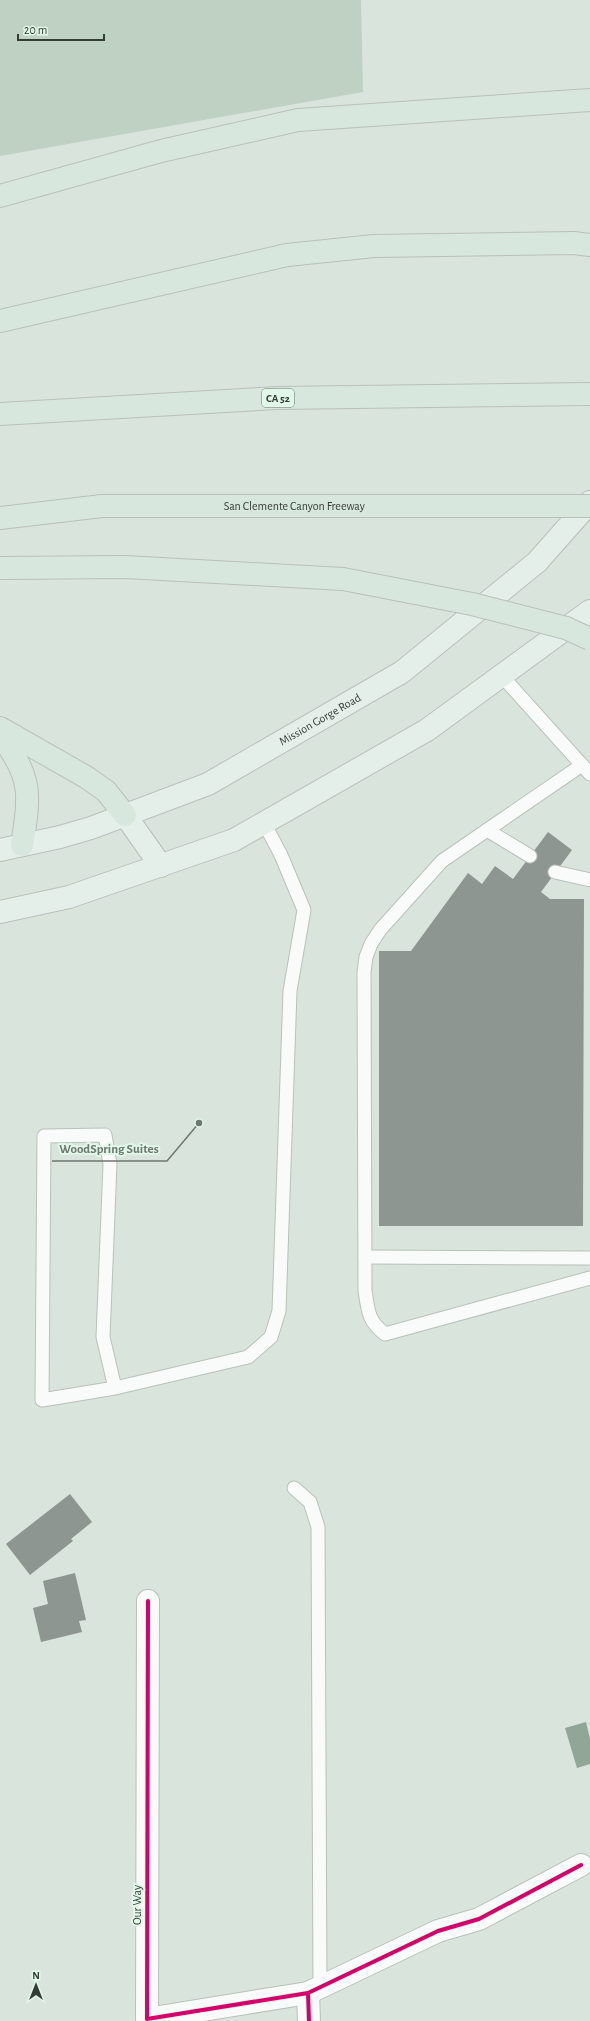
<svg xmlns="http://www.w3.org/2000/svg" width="590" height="2021" font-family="'Alegreya Sans',sans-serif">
<rect width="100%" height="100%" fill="#d9e4dc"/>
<!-- green -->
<polygon fill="#bed1c3" points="0,0 361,0 363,92 0,156"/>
<!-- water -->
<polygon fill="#91a697" points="586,1722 590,1739 590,1764 577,1768 565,1728"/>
<!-- building -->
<g fill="#8d9690">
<polygon points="548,832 572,850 541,892 550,899 584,899 583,1226 379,1226 379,951 411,951 468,873 482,884 495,866 513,879"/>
<polygon points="70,1494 92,1522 71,1539 73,1541 30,1575 6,1544"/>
<polygon points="75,1573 86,1620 79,1621 82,1632 41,1642 33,1608 48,1604 43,1581"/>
</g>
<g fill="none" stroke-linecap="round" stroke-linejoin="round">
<!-- lane casing -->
<g stroke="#b8c1ba" stroke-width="15">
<g id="lane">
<polyline points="502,676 590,774"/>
<path d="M582,765L442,861L380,930L371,944L366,957L364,972L365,1290C368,1311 368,1321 385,1334L590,1278"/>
<polyline points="487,830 530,856"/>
<polyline points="555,872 590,880"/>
<polyline points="365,1257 590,1258"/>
<polyline points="115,1388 103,1337 110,1164 105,1135 44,1136 42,1400 115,1388 248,1357 271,1337 279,1311 290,991 304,910 281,855 264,823"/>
<polyline points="294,1488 310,1502 318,1527 320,1987"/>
</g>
</g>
<!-- street casing -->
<g stroke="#b8c1ba" stroke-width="24">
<g id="street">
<polyline points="148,1601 147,2019 308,1993 309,2021"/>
<polyline points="308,1993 438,1931 479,1919 581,1865"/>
</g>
</g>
<!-- primary casing -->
<g stroke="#bac0bb" stroke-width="24">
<g id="primary">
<polyline points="125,815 161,866"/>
<path id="s1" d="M0,850L60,837L91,828L208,784L402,672L537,562L590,502"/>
<polyline points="0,912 69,897 234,840 427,730 590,611"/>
</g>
</g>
<!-- highway casing -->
<g stroke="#bac0bb" stroke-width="24">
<g id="highway">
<polyline points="0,196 161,151 298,120 590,100"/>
<polyline points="0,321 287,255 374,246 574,243 590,245"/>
<polyline points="0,414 277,398 590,394"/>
<path id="s2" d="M0,518L102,506H520"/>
<polyline points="0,568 125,567 343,579"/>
<polyline points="0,728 86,777 106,791 125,815"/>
<path d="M0,735C10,748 21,764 25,781C30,799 25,826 22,845"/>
</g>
</g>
<!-- lane -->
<use href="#lane" stroke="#f9fbfa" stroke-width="13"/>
<!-- street -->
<use href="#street" stroke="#f9fbfa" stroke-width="22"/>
<!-- primary -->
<use href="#primary" stroke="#e5efe9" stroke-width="22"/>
<!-- highway -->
<use href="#highway" stroke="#d7e7dd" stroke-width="22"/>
<!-- highway-bridge casing -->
<g stroke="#bac0bb" stroke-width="24" stroke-linecap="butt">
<g id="highway-bridge">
<polyline points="520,506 590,506"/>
<polyline points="343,579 472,604 566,628 590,639"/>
</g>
</g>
<!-- highway-bridge -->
<use href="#highway-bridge" stroke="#d7e7dd" stroke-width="22"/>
<!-- cycleway casing -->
<g stroke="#e1f7e7" stroke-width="6">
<g id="cycleway">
<polyline points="148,1601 147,2019 308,1993 309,2021"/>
<polyline points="308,1993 438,1931 479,1919 581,1865"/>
</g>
</g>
<!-- cycleway -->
<use href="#cycleway" stroke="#d6006c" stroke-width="4"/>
</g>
<g text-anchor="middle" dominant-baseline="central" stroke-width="4" stroke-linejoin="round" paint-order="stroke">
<!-- shield labels -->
<rect fill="#e1f7e7" stroke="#68746b" stroke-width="1" x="262" y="389" width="32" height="18" rx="3"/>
<g font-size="11" font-weight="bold" fill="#343c36">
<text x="278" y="398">CA 52</text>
</g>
<!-- street labels -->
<g font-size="12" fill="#343c36" stroke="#e1f7e7">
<text stroke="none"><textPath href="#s2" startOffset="295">San Clemente Canyon Freeway</textPath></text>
<text stroke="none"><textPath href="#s1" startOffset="348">Mission Gorge Road</textPath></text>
<text transform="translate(137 1905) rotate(-90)">Our Way</text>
</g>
</g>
<!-- callouts -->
<path fill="none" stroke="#6e7770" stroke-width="1.5" d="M199 1123L167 1161H52"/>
<circle fill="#6e7770" stroke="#e1f7e7" stroke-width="1.5" cx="199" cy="1123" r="4"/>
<g font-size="13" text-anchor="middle" font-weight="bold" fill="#6e7770" stroke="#e1f7e7" stroke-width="4" stroke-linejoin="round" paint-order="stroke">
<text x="109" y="1153">WoodSpring Suites</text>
</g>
<!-- north arrow -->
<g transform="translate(36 1985)" stroke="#e1f7e7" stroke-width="3" paint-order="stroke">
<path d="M0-3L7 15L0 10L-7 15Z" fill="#343c36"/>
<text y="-6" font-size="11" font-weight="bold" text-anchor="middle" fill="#343c36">N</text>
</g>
<!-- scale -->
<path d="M18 34v6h86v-6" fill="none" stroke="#343c36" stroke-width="2"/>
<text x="24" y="34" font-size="12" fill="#343c36" stroke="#e1f7e7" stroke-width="3" paint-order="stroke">20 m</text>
</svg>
